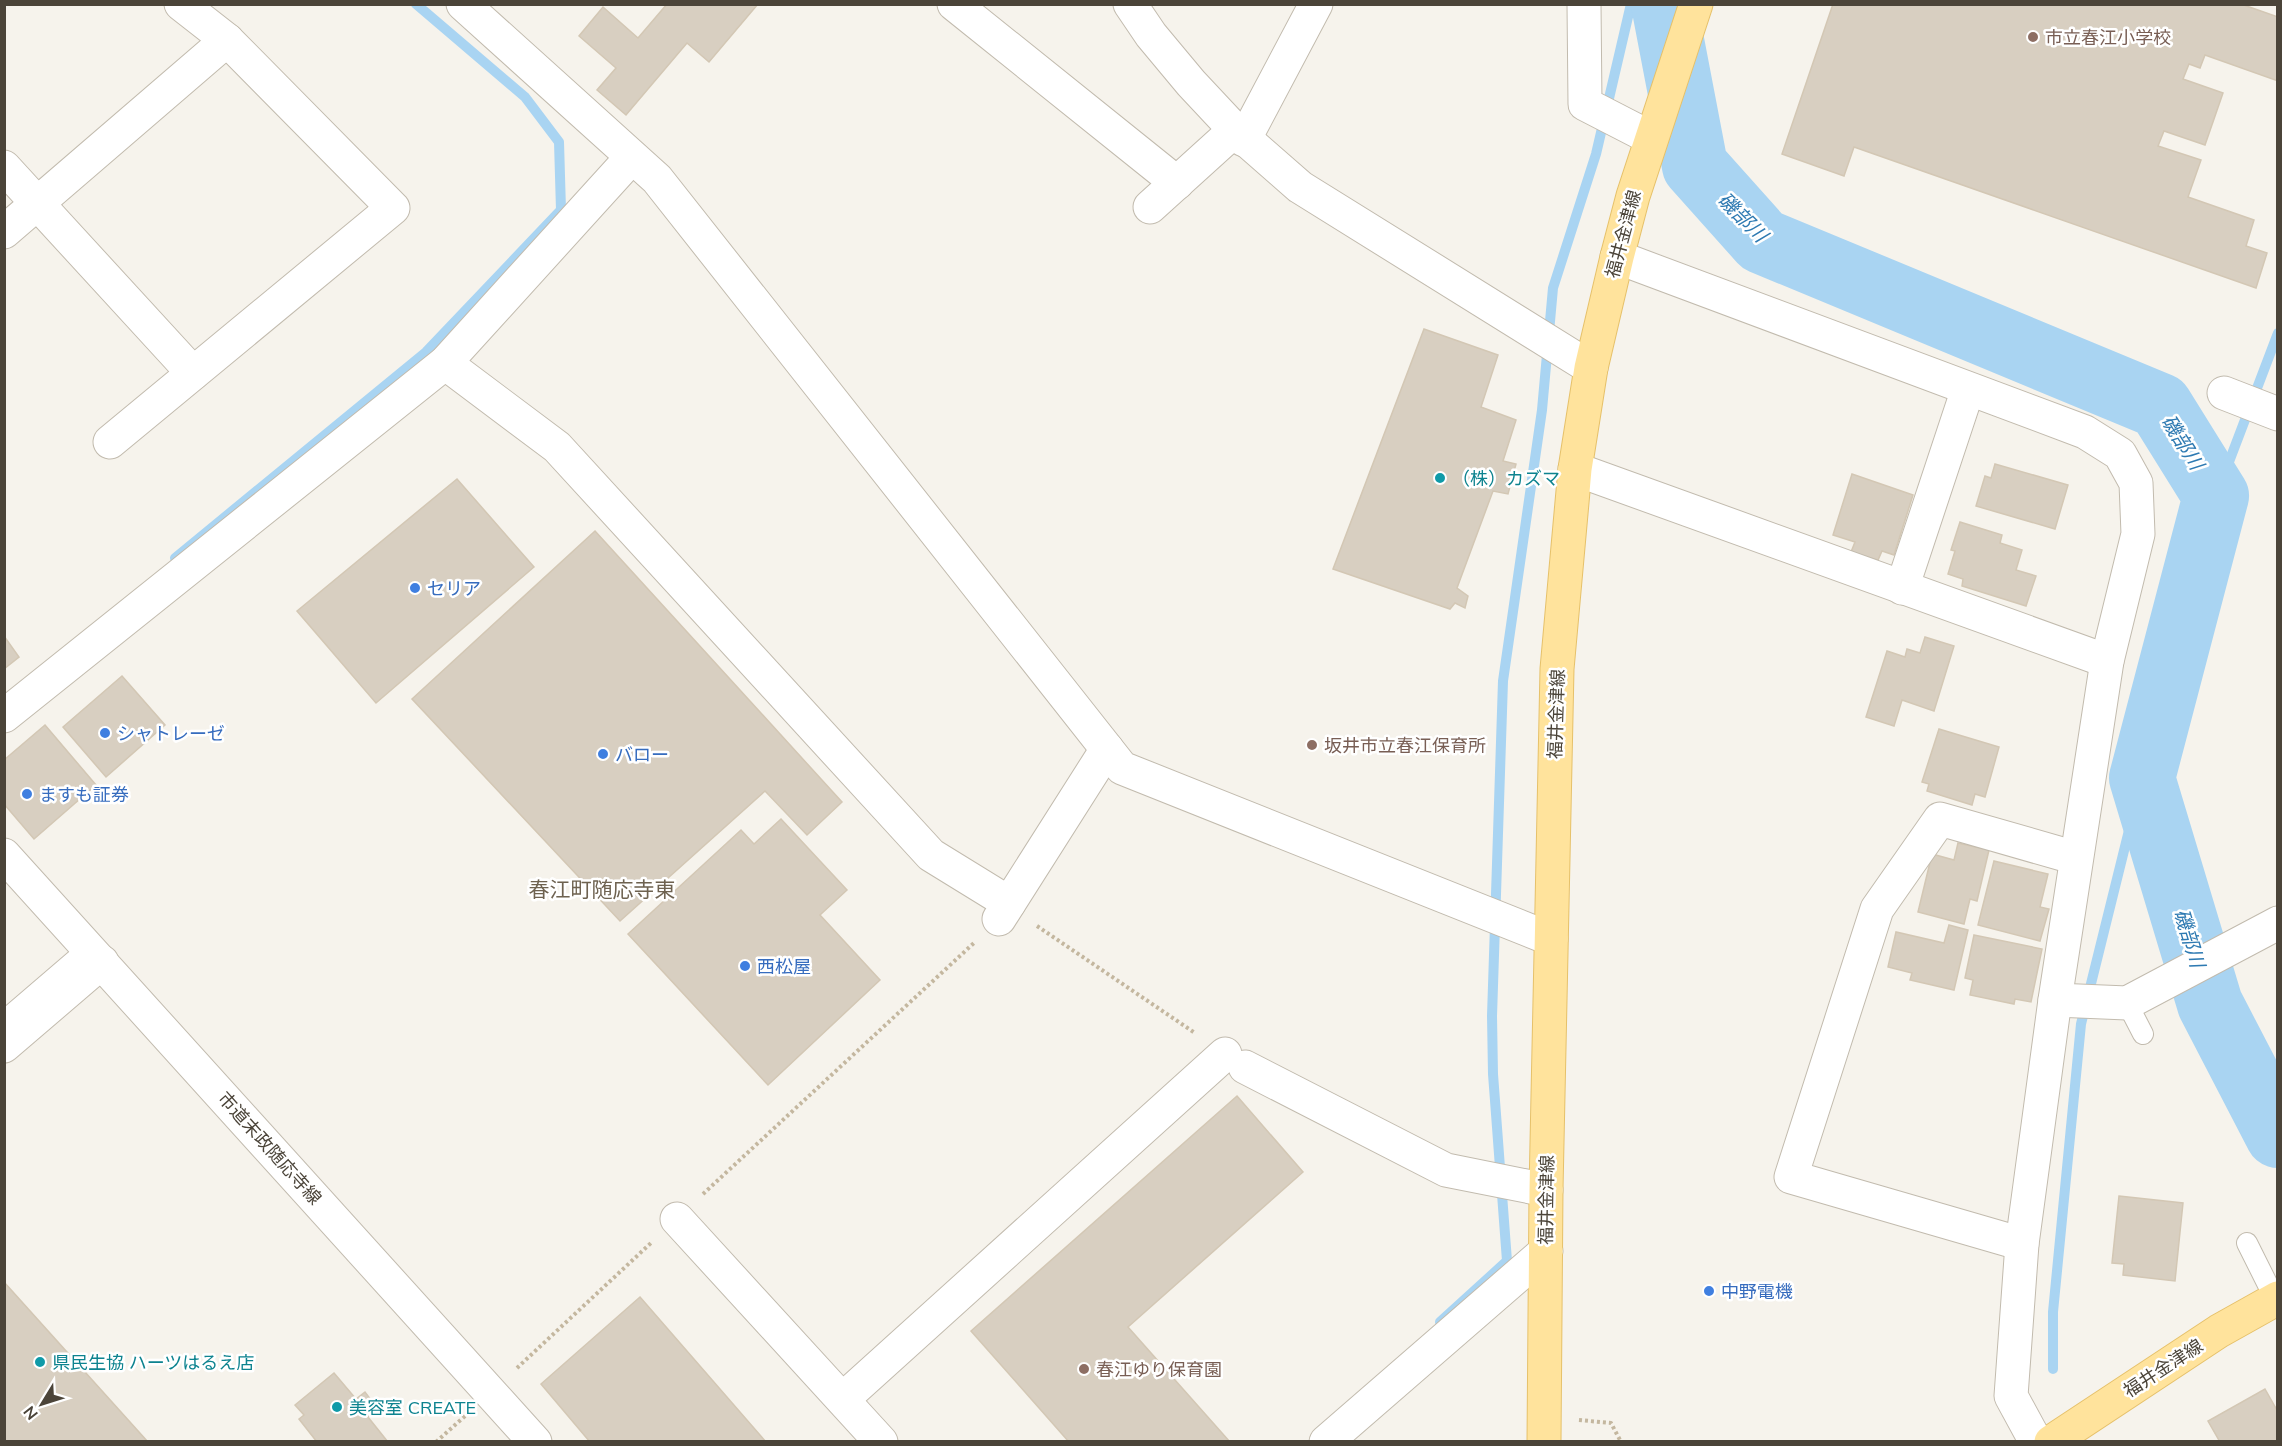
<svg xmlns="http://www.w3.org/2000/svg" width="2282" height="1446" font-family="Mulish,'Noto Sans JP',sans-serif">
<rect width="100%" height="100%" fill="#f6f3ec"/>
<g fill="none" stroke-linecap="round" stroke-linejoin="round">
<!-- stream -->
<g stroke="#a9d4f2" stroke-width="10">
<polyline points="2216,496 2278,333"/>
<polyline points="175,558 426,352 561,210 559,142 525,97 416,4"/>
<polyline points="1440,1322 1507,1261 1493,1074 1492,1016 1503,681 1542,410 1553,288 1596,154 1631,4"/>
<polyline points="2053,1369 2053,1312 2081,1024 2142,778"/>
</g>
<!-- river -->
<polyline stroke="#a9d4f2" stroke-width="66" points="1664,4 1695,166 1762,241 2160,406 2216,496 2142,778 2210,1004 2278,1135"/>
</g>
<!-- building -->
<g fill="#d8cfc1" stroke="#d3c7b4" stroke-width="1.5">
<polygon points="667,4 758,4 709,62 687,43 626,115 597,90 616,68 579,36 603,7 638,38"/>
<polygon points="1833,4 2241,4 2278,17 2278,81 2205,55 2200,68 2189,64 2183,79 2223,93 2205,145 2164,131 2158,146 2201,160 2188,197 2254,220 2246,246 2267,253 2256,288 1854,147 1844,176 1782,154"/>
<polygon points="1424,329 1498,355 1481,407 1516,420 1503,461 1516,464 1508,494 1493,491 1457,588 1468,596 1465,608 1455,603 1450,609 1333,569"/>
<polygon points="1995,464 2068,485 2055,529 1976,506 1985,476 1991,478"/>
<polygon points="1852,474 1913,495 1894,555 1882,551 1878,560 1851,552 1855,542 1833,535"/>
<polygon points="457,479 534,567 376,703 297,611"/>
<polygon points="1960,522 2002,535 2000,543 2022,550 2016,570 2036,576 2026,606 1962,586 1963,579 1948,574 1955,551 1951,550"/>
<polygon points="595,531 842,802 807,835 765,791 620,921 412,699"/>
<polygon points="4,636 19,657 4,669"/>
<polygon points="1925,637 1954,646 1934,711 1902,700 1894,726 1866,717 1887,651 1905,657 1907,649 1920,653"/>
<polygon points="122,676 165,725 106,777 63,727"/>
<polygon points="45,725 96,785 34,839 4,804 4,760"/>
<polygon points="1939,729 1999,747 1985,797 1975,794 1972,805 1927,791 1929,784 1922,782"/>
<polygon points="781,819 847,890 820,915 880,980 768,1085 628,934 741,830 754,844"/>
<polygon points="1958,843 1989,850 1977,901 1970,899 1964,924 1918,912 1932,854 1954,860"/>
<polygon points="1994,861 2048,874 2040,907 2049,909 2040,941 1978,925"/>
<polygon points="1949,925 1968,930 1954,990 1910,980 1912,973 1888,967 1896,932 1944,943"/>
<polygon points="1974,935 2042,949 2031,1002 2015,999 2014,1004 1970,995 1973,980 1965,978"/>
<polygon points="1237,1096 1303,1172 1128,1327 1230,1442 1069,1442 971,1331"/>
<polygon points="2119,1196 2183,1203 2175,1281 2123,1275 2124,1264 2112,1263"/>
<polygon points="4,1282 148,1442 4,1442"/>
<polygon points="640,1297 766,1442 590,1442 541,1384"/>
<polygon points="334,1373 356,1399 365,1392 378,1409 368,1417 388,1442 317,1442 299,1419 304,1415 295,1405"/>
<polygon points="2265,1389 2278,1412 2278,1442 2220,1442 2208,1421"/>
</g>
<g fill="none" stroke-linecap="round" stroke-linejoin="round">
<!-- service casing -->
<g stroke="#c2bbae" stroke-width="22">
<g id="service">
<polyline points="2127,1003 2143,1034"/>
<polyline points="4,1021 89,948"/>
<polyline points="2247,1243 2275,1299"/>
</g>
</g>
<!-- minor casing -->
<g stroke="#c2bbae" stroke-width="35">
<g id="minor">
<polyline points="463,4 657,179 1122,768 1551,939"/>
<polyline points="954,4 1177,183"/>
<polyline points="1584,4 1585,104 1651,138"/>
<polyline points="1244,140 1316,4"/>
<polyline points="4,167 193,373"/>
<polyline points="1150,207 1235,130"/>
<polyline points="4,232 227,40"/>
<polyline points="1617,257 2085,432 2120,454 2136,483 2138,534 2107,661 2055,1000 2022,1244 2011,1396 2036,1442"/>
<polyline points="445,363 557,447 931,855 1009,903"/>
<polyline points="2224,393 2278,414"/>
<polyline points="110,442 393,208 227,40 181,4"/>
<polyline points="1575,469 2107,661"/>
<polyline points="1902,588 1968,389"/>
<polyline points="4,716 445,363 632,157"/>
<polyline points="999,919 1107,749"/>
<polyline points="2055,1000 2127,1003 2278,923"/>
<polyline points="4,1046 102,962"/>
<polyline points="1245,1067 1446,1170 1546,1190"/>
<polyline points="677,1219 881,1442"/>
<polyline points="2022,1244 1791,1177 1877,909 1940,819 2076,858"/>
<polyline points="843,1399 1225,1054"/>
<polyline points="1326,1442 1546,1251"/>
</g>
</g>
<!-- tertiary casing -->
<g stroke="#c2bbae" stroke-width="35">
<g id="tertiary">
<polyline points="1130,4 1151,35 1191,83 1235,130 1300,187 1591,368"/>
<polyline points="4,855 535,1442"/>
</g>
</g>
<!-- primary casing -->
<g stroke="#e6c16a" stroke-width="35">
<g id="primary">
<polyline points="1544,1442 1546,1190 1557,669 1575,469 1591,368 1617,257 1633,196 1696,4"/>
<polyline points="2051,1442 2219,1331 2278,1298"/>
</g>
</g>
<!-- path -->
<g stroke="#c4b79f" stroke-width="4" stroke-dasharray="3 3" stroke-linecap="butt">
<polyline points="1037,926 1195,1033"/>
<polyline points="703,1194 975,942"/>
<polyline points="517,1368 652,1242"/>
<polyline points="1579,1420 1611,1423 1621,1442"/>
<polyline points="436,1442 465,1416"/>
</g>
<!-- service -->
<use href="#service" stroke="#fff" stroke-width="20"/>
<!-- minor -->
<use href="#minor" stroke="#fff" stroke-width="33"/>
<!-- tertiary -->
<use href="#tertiary" stroke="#fff" stroke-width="33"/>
<!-- primary -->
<use href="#primary" stroke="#ffe39c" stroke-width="33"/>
</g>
<!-- markers -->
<g fill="#8d6e63" stroke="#fff" stroke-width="2">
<circle cx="2033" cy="37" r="6"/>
<circle cx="1312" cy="745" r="6"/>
<circle cx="1084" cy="1369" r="6"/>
</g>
<g fill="#0f9aa8" stroke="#fff" stroke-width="2">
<circle cx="1440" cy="478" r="6"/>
<circle cx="40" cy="1362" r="6"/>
<circle cx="337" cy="1407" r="6"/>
</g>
<g fill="#3f7fe0" stroke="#fff" stroke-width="2">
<circle cx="415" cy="588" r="6"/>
<circle cx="105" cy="733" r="6"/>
<circle cx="603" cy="754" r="6"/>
<circle cx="27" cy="794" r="6"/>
<circle cx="745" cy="966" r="6"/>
<circle cx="1709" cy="1291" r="6"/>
</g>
<g text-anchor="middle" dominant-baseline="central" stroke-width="5" stroke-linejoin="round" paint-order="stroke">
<!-- education labels -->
<g font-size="18" fill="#785e54" stroke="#fff" text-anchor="start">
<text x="2045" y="37">市立春江小学校</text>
<text x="1324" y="745">坂井市立春江保育所</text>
<text x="1096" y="1369">春江ゆり保育園</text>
</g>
<!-- street labels -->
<g font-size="18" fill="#4b4439" stroke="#fff">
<text transform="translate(1623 234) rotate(-75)">福井金津線</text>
<text transform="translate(1556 714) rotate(-88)">福井金津線</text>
<text transform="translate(270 1148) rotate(48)">市道末政随応寺線</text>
<text transform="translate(1546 1200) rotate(-89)">福井金津線</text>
<text transform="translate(2163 1368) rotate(-33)">福井金津線</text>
</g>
<!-- culture labels -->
<g font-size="18" fill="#0d838f" stroke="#fff" text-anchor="start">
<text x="1452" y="478">（株）カズマ</text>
<text x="52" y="1362">県民生協 ハーツはるえ店</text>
<text x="349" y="1407">美容室 CREATE</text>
</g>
<!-- shop labels -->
<g font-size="18" fill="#366cbe" stroke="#fff" text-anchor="start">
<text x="427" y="588">セリア</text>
<text x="117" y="733">シャトレーゼ</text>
<text x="615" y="754">バロー</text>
<text x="39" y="794">ますも証券</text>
<text x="757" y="966">西松屋</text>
<text x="1721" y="1291">中野電機</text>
</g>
<!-- water labels -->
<g font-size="20" font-style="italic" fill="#2e7ab2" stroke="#fff">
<text transform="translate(1743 217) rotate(45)">磯部川</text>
<text transform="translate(2183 442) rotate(58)">磯部川</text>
<text transform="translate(2190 938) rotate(73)">磯部川</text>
</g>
<!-- quarter labels -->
<g font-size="21" fill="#6e6250" stroke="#fff">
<text x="602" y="889">春江町随応寺東</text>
</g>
</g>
<!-- border -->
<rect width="2282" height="1446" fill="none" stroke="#4b4439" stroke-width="12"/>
<!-- north arrow -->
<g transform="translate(42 1404) rotate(232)" stroke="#ffffff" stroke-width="4.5" paint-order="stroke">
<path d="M0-4.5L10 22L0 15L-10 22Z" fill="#4b4439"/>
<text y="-9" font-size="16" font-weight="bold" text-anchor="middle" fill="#4b4439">N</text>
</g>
</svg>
